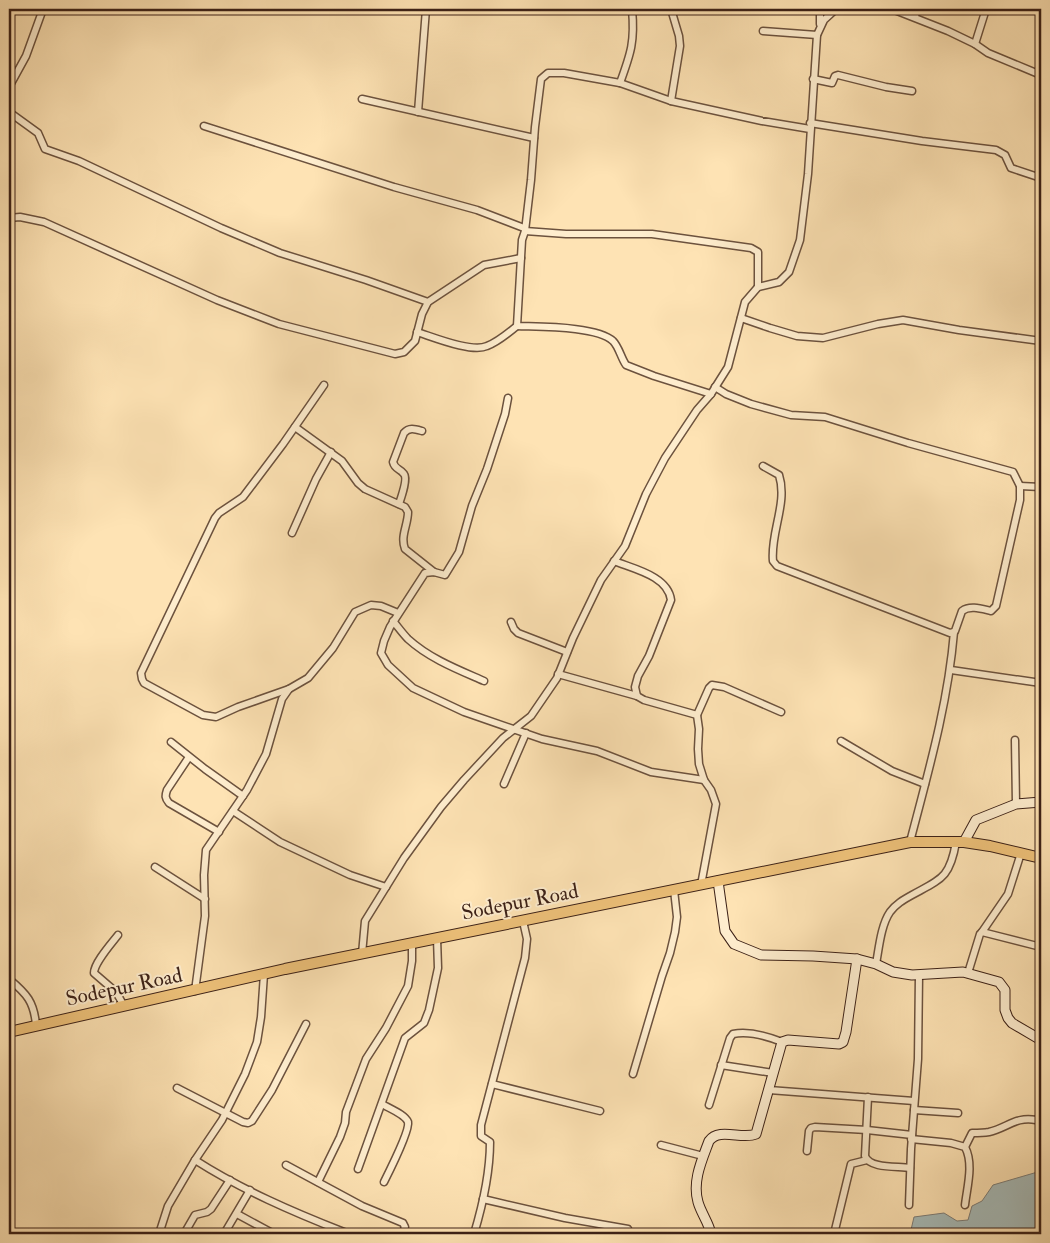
<svg xmlns="http://www.w3.org/2000/svg" width="1050" height="1243" font-family="'IM FELL Double Pica',serif">
<rect width="100%" height="100%" fill="#fee3b4"/>
<filter id="stains"><feTurbulence type="fractalNoise" baseFrequency=".004" numOctaves="4"/><feColorMatrix values="0 0 0 0 .2 0 0 0 0 .09 0 0 0 0 .02 0 0 0 .5 -.17"/></filter>
<radialGradient id="worn" r=".72"><stop offset=".6" stop-color="#630" stop-opacity="0"/><stop offset="1" stop-color="#630" stop-opacity=".3"/></radialGradient>
<!-- water -->
<polygon fill="#a6bbb9" stroke="#7c7d78" points="1041,1171 1041,1234 910,1234 914,1217 944,1213 957,1221 968,1220 972,1206 982,1201 993,1185"/>
<g fill="none" stroke-linecap="round" stroke-linejoin="round">
<!-- street casing -->
<g stroke="#6c523e" stroke-width="9">
<g id="street">
<polyline points="671,9 679,36 680,46 671,101"/>
<polyline points="892,9 948,31 975,44 988,53 1041,75"/>
<polyline points="915,16 917,9"/>
<polyline points="820,24 820,9"/>
<polyline points="763,31 817,35"/>
<polyline points="975,44 986,9"/>
<polyline points="813,79 832,83 835,76 838,75 886,87 912,91"/>
<path d="M620,83C631,53 635,41 632,9"/>
<polyline points="9,87 26,56 43,9"/>
<polyline points="362,99 534,138"/>
<polyline points="9,112 38,133 45,149 79,161 221,228 280,253 366,280 428,302"/>
<polyline points="418,112 426,9"/>
<polyline points="810,123 922,141 996,150 1005,155 1011,168 1041,178"/>
<polyline points="204,126 394,187 477,210 524,228"/>
<polyline points="9,218 20,217 44,222 217,300 279,324 395,354 404,352 415,341 422,314 428,302 484,265 521,258"/>
<polyline points="525,231 566,234 652,234 751,248 758,252 758,287"/>
<polyline points="741,318 770,328 797,336 823,338 878,324 903,320 959,330 1041,341"/>
<path d="M417,332C433,337 472,353 487,346C498,342 508,333 517,326"/>
<path d="M715,387L726,394L751,404L791,415L825,417L908,443L1013,472L1020,486V500L996,606L991,611C982,609 970,605 962,611L955,631L954,632L950,633L777,566L773,561C770,533 788,503 779,475L763,466"/>
<path d="M711,394L654,376L626,365C621,358 619,347 613,341C597,326 539,327 517,326L522,240L525,231L531,180L535,127L541,79L548,73H564L620,83L671,101L762,121L810,129"/>
<polyline points="508,398 505,414 487,469 472,506 459,552 445,575 434,572 425,573 390,627 384,641 381,653 388,665 413,688 464,712 542,739 597,751 651,772 704,780"/>
<path d="M295,427L342,461L358,483L365,489L405,507L408,512C408,525 400,536 405,549L434,572"/>
<polyline points="1020,486 1041,487"/>
<path d="M399,504C401,498 408,479 404,474C400,468 395,470 393,462L404,433C409,427 415,429 422,431"/>
<polyline points="292,533 316,479 331,452"/>
<path d="M614,561C634,569 668,576 671,600L649,656L638,676L635,687L637,696L644,700L697,715L699,729L698,749L699,764L704,780L711,790L716,804L701,885"/>
<path d="M393,621C398,627 403,634 408,639C430,659 459,670 484,681"/>
<polyline points="511,622 514,629 518,633 567,652"/>
<polyline points="951,670 1041,683"/>
<polyline points="558,674 637,696"/>
<polyline points="289,689 238,707 216,717 203,715 144,683 142,679 141,673 215,518 219,513 243,497 283,444 324,385"/>
<polyline points="697,715 709,688 712,685 724,687 781,712"/>
<polyline points="1015,740 1016,804"/>
<polyline points="841,741 892,771 925,784"/>
<polyline points="171,742 205,769 243,796"/>
<path d="M189,757L167,790C165,796 165,798 169,803L219,832"/>
<polyline points="504,784 526,733"/>
<polyline points="233,811 280,842 350,875 386,887"/>
<path d="M910,842C928,773 948,704 954,632"/>
<polyline points="155,867 205,899"/>
<polyline points="982,932 1008,894 1021,853"/>
<path d="M118,935C111,944 94,963 94,973L116,992L124,1006"/>
<polyline points="362,954 365,921 404,858 441,807 464,780 503,738 531,716 557,678 573,638 601,580 625,546 646,494 665,458 697,410 711,394 728,367 745,302 758,287 779,282 789,272 800,240 808,174 817,35 824,20 836,9"/>
<path d="M876,964C879,948 881,925 890,912C896,904 903,900 912,895C941,879 950,878 956,842"/>
<polyline points="968,973 980,934 982,932 1041,947"/>
<path d="M9,979C27,994 34,1002 36,1025"/>
<polyline points="195,991 205,916 204,875 206,850 247,790 266,754 282,699 289,689 308,678 333,648 355,612 371,605 381,606 398,613"/>
<polyline points="721,1065 773,1073"/>
<polyline points="633,1074 662,976 670,953 675,932 677,917 674,890"/>
<polyline points="492,1084 600,1111"/>
<polyline points="177,1088 243,1122 248,1123 252,1121 272,1090 306,1024"/>
<polyline points="769,1090 914,1101"/>
<path d="M868,1097L865,1156C870,1169 897,1166 910,1168"/>
<path d="M382,1104C388,1108 405,1114 408,1122C410,1130 389,1172 384,1182"/>
<path d="M709,1105L730,1038L733,1034C749,1031 767,1036 782,1042"/>
<polyline points="914,1110 958,1113"/>
<path d="M911,1139L951,1143L965,1147C974,1164 967,1187 965,1205"/>
<polyline points="661,1145 703,1156"/>
<path d="M965,1147L972,1133C978,1133 983,1133 989,1132C1007,1128 1016,1116 1036,1120L1041,1116"/>
<polyline points="807,1151 809,1131 811,1128 815,1127 867,1130 912,1135"/>
<polyline points="195,1160 222,1120 245,1074 257,1042 261,1017 264,974"/>
<polyline points="286,1165 362,1206 403,1223 405,1227 402,1234"/>
<polyline points="358,1169 405,1038 424,1023 429,1010 438,968 437,938"/>
<polyline points="318,1182 340,1137 345,1123 346,1112 366,1059 386,1028 408,986 412,961 412,944"/>
<polyline points="483,1199 565,1218 628,1229"/>
<polyline points="909,1205 911,1149 918,1059 919,975"/>
<polyline points="237,1214 274,1234"/>
<path d="M159,1234L168,1206L195,1160C242,1190 293,1212 344,1232V1234"/>
<polyline points="184,1234 195,1215 207,1212 211,1209 230,1180"/>
<polyline points="224,1234 250,1190"/>
<path d="M474,1234C483,1204 490,1174 490,1142L481,1136V1125L525,958L527,939L523,921"/>
<polyline points="834,1234 851,1164 867,1160"/>
</g>
</g>
<!-- secondary casing -->
<g stroke="#3c2117" stroke-width="11">
<g id="secondary">
<polyline points="964,842 976,820 1016,804 1041,802"/>
<polyline points="718,881 725,931 734,944 761,955 813,956 857,959 876,964 893,972 912,975 963,972 999,982 1005,990 1005,1010 1008,1018 1012,1023 1041,1040"/>
<path d="M711,1234C709,1223 701,1213 698,1202C692,1181 702,1160 709,1141C719,1127 742,1140 756,1134L782,1042L788,1040L839,1044L843,1042L846,1032L857,959"/>
</g>
</g>
<!-- primary casing -->
<g stroke="#3c2117" stroke-width="12">
<polyline id="primary" points="9,1032 285,969 910,842 964,842 990,846 1041,858"/>
</g>
<!-- street -->
<use href="#street" stroke="#feedce" stroke-width="6"/>
<!-- secondary -->
<use href="#secondary" stroke="#feedce" stroke-width="9"/>
<!-- primary -->
<use href="#primary" stroke="#efc27a" stroke-width="10"/>
</g>
<g text-anchor="middle" dominant-baseline="central" stroke-width="4" stroke-linejoin="round" paint-order="stroke">
<!-- street labels -->
<g font-size="21" fill="#3c2117" stroke="#feedce">
<text transform="translate(520 902) rotate(-11)">Sodepur Road</text>
<text transform="translate(124 987) rotate(-12)">Sodepur Road</text>
</g>
</g>
<!-- margin -->
<rect width="1050" height="1243" fill="none" stroke="#fee3b4" stroke-width="30"/>
<rect x="10" y="10" width="1030" height="1223" fill="none" stroke="#3c2117" stroke-width="2.5"/>
<rect x="15" y="15" width="1020" height="1213" fill="none" stroke="#3c2117"/>
<rect width="100%" height="100%" filter="url(#stains)"/>
<rect width="100%" height="100%" fill="url(#worn)"/>
</svg>
